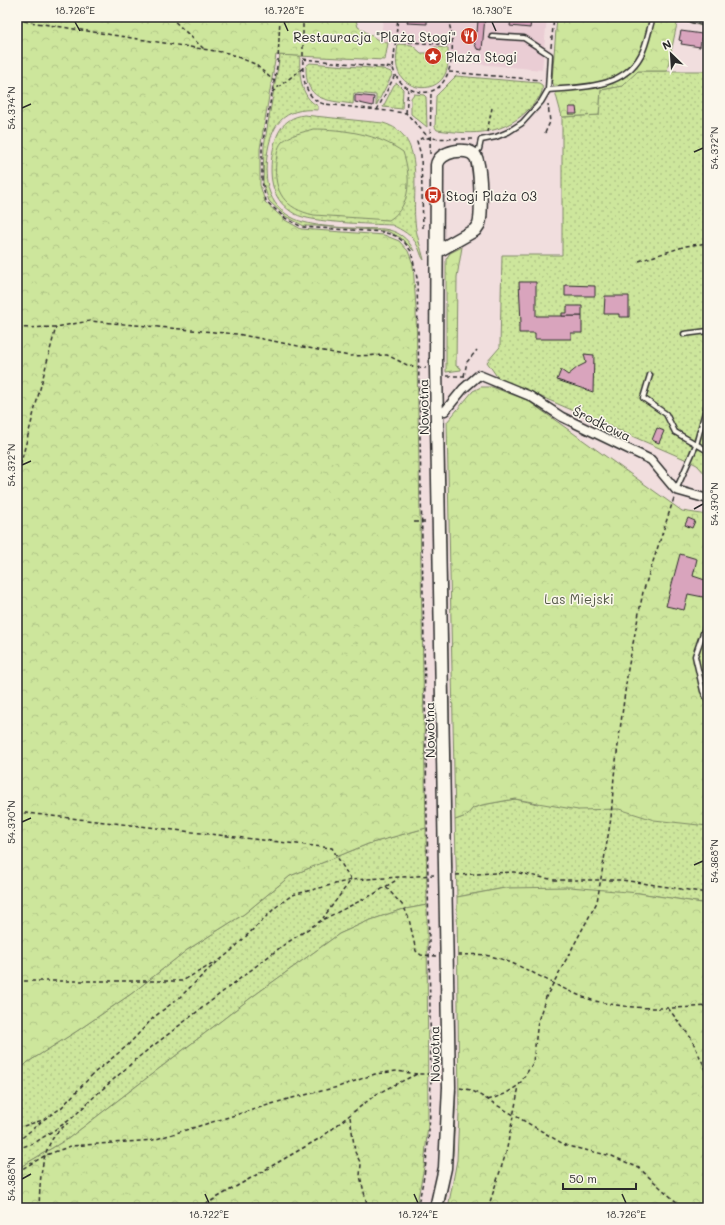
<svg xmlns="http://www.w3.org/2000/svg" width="725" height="1225" font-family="Mali,sans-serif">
<defs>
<pattern id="green-dots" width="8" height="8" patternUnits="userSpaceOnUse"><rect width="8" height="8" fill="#cde69c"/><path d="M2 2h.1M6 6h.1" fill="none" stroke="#b0c587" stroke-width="1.8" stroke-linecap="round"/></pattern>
<pattern id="forest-crowns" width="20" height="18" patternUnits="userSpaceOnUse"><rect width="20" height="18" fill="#cde69c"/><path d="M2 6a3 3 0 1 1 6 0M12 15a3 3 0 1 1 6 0" fill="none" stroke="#b0c587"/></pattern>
</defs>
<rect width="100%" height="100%" fill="#f1dede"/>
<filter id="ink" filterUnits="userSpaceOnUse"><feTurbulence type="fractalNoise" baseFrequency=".025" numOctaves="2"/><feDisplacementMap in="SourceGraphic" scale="8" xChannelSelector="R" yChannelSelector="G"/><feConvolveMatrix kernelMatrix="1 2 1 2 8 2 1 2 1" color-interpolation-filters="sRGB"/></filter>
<g filter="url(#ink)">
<!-- built -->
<polygon fill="#eacdd4" points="383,17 547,17 542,70 447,61 448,48 381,42"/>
<!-- green -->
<g fill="url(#green-dots)" stroke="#7c8864">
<path d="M398,44L412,45L421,53H427L435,47L448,48C448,55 449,65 446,72C438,94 406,92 398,71C395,62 397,52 398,44Z"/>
<path d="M280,55L300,56C299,74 300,97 318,106V110C283,107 271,125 267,156C264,181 268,204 291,217C311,229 360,228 384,229C398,231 408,238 414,251L401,238L387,231L317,226H304L285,216L269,201L263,183L264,146Z"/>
<path d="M310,63L383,69L391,72L392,75L376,106V95L354,93L353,104C325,100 305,101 306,66Z"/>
<polygon points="637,71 708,71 708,477 697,465 687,460 498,378 487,362 500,347 502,255 562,255 562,117 599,115 601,90 622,86"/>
<path d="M456,76L539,83L542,85C544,94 537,100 532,106C504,136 475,135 437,130L435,127L436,96Z"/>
<polygon points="397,83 403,89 402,109 383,107 394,85"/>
<polygon points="414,94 424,95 426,97 427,127 411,114 411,98"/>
<path d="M304,115L383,123C426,135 412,188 415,221C416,235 421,247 424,260C421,257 420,250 417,245C412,235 402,230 392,225C371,224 311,223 295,214C272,201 269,179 272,156C275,136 281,118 304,115Z"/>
<polygon points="444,429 452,869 450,867 442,431"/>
<polygon points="708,515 708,904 639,893 505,888 457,897 455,820 466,816 473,808 482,805 515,799 538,804"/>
<polygon points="426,828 427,905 400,910 368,921 339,934 252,997 69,1138 17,1169 17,1073 28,1062 77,1031 131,994 187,950 244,914 290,876 368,844"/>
<polygon points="456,1090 453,1155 444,1208 441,1208 453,1091"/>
</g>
<!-- forest -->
<g fill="url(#forest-crowns)" stroke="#7c8864">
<polygon points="17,17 355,17 358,27 381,42 388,43 385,60 276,55 260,149 260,185 265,202 285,220 301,229 384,235 399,241 408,251 413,264 416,308 426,828 368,844 290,876 244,914 187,950 131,994 77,1031 28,1062 17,1073"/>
<polygon points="557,17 708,17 708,29 702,26 678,19 667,71 638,71 622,86 601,90 599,115 562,117 552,80"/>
<path d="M313,129C343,129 378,134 403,152C411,175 412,206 389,220L314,215C285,209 273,192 276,162C277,155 277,148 282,142C289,135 304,132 313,129Z"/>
<polygon points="462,247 457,277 456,366 461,368 461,370 446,372 446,259 450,253"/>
<polygon points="481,387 492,387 527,400 682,511 708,515 708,826 654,820 619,809 578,810 515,799 482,805 473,808 466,816 455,820 447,422 473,391"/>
<polygon points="570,887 639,893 708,904 708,1208 448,1208 457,1160 459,1114 457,897 505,888"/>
<polygon points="427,905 428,1124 424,1167 416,1208 17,1208 17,1169 69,1138 252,997 339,934 368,921 400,910"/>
</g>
<!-- building -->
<g fill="#d9a4bd" stroke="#2b2b2b">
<polygon points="408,17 427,17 427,24 407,23"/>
<polygon points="475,17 485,17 482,50 477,49 473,40 468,40 469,31 477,32 478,20 474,20"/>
<polygon points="511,18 531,21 530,28 510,26"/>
<polygon points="681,31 702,34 700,47 681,44 682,41 679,40"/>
<polygon points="355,95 374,97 373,106 355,102"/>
<polygon points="569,107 576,107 577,114 569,114"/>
<polygon points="519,282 536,282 536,316 582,316 582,333 571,333 571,339 535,339 535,333 519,333 519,323 521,323"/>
<polygon points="565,285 595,286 595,296 565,296"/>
<polygon points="605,296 629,296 629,317 619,317 619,314 604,314"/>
<polygon points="567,306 582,306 582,316 562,316 562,313 567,313"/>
<polygon points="584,354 594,355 593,392 557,380 561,370 568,375 578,367 586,363"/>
<polygon points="657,428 664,431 659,443 652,440"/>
<polygon points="688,518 695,521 692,528 685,525"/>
<polygon points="680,554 697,559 693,576 708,581 708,598 688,594 684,610 666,606"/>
</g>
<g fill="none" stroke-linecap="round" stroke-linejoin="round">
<!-- lane casing -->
<g stroke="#2b2b2b" stroke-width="7">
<g id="lane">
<polyline points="681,17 701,22"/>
<path d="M548,90C581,87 623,89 641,55C647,44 649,29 653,17"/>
<polyline points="475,154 479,149 481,140 496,137 508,132 522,123 541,102 548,90 550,55 524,38 492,36"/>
<polyline points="684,334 708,331"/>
<polyline points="650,375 643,398 666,414 675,432 708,451"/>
<polyline points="676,490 696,445 708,401"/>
<polyline points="708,619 695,656 703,691 708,701"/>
</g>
</g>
<!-- street casing -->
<g stroke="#2b2b2b" stroke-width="11">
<polyline id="street" points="437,412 445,411 463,389 479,375 530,396 562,417 651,460 676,490 708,499"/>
</g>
<!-- secondary casing -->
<g stroke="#2b2b2b" stroke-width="15">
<path id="secondary" d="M436,1208L445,1168L449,1087L436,367L437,165C439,151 467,146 475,156C481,163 482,215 479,224L475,230L438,251"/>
</g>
<!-- path -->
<g stroke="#2b2b2b" stroke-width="1.5" stroke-dasharray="4 3" stroke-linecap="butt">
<polyline points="170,17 205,50"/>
<path d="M280,17L278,61L262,146V181L266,201L285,218L302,227L383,232L396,236L405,243L411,251L417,278L426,749L431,1075C430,1120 429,1164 417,1208"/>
<path d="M303,17V59L393,68C395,77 403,87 412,90C446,102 454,64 452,38C452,31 448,24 449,17"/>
<polyline points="17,20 228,53 255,64 274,81"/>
<polyline points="395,41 451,45"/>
<polyline points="551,47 554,17"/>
<path d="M303,60C302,77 305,99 324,104L406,113L429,138"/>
<polyline points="393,67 398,17"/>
<polyline points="449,72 541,80"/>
<polyline points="272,92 303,68"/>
<polyline points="377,110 395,75"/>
<polyline points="406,113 408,89"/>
<polyline points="487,132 492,108"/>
<polyline points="545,133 550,122 548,104"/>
<polyline points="462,139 475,139"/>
<polyline points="430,154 431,92"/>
<polyline points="423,228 421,155 417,141 422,138 459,139"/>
<polyline points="639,261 686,246 708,243"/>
<polyline points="17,328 56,327 90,321 237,334 349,356 387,355 409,366 426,368"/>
<polyline points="447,376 465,376"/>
<polyline points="464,376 467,362 477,350"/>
<polyline points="17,478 56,327"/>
<polyline points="414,522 428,522"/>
<polyline points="17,812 332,848 351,880 323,918"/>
<polyline points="456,875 514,872 555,880 622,880 708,893"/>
<polyline points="386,887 404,907 409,919 416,951 421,955 436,956"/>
<path d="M458,955C467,955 476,954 485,955C523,962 556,989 592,1000C628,1010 671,1009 708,1006"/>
<polyline points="17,981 182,981 216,962"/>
<polyline points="668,1008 691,1038 708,1074"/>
<polyline points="460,1088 471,1090 567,1146 612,1156 639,1168 683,1208"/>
<polyline points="488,1100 505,1094 519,1085 533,1063 538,1021 546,997 597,902 611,818 614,776 628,669 643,592 674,498"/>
<polyline points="350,1117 355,1152 361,1164 360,1176 368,1208"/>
<polyline points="17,1128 43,1120 61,1108 94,1073 128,1045 154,1017 180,997 209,969 230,952 276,907 292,895 351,880 434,875"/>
<polyline points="17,1142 41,1122"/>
<polyline points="17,1149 36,1142 71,1119 97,1094 140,1056 282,946 322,920 374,894 398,879"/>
<polyline points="17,1172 46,1155 71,1146 153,1140 288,1099 338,1087 375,1074 397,1071 417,1074"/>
<path d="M39,1208C40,1185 40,1158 53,1138C57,1132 63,1127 68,1123"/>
<polyline points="199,1208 322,1137 375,1095 392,1086 417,1074 439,1074"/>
<polyline points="488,1208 506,1153 519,1086"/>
</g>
<!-- lane -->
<use href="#lane" stroke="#fbf7ec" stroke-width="4"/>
<!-- street -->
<use href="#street" stroke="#fbf7ec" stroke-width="8"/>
<!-- secondary -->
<use href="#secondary" stroke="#fbf7ec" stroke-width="12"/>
</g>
</g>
<!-- ticks -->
<path fill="none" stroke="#2b2b2b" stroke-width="1.5" d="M75,22L80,31M284,22L288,31M492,22L496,31M22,108L31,104M694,152L703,148M22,465L31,461M694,509L703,504M22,822L31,818M694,865L703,861M22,1179L31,1174M205,1194L209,1203M414,1194L418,1203M622,1194L626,1203"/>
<!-- icons -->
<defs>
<g id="restaurant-disc" transform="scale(0.9)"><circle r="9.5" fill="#c8321e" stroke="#fbf7ec"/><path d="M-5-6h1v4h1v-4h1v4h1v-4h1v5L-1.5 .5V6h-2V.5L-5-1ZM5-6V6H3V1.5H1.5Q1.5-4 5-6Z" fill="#fff"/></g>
<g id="sight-disc" transform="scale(0.9)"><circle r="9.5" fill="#c8321e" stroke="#fbf7ec"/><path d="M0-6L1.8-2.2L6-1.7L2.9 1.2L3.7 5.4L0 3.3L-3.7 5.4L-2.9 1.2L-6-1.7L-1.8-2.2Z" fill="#fff"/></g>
<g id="bus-disc" transform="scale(0.9)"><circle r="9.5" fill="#c8321e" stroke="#fbf7ec"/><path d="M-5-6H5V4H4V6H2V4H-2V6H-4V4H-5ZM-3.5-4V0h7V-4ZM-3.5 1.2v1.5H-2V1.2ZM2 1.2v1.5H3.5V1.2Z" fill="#fff"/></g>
</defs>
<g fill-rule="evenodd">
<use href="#restaurant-disc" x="469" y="36"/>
<use href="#sight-disc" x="433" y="56"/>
<use href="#bus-disc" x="433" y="195"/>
</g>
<g text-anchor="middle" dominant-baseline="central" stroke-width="3" stroke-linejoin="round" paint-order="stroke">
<!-- poi labels -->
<g font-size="13" fill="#2b2b2b" stroke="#fbf7ec" text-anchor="start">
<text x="456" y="36" text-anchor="end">Restauracja "Plaża Stogi"</text>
<text x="446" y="56">Plaża Stogi</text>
<text x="446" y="195">Stogi Plaża 03</text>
</g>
<!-- street labels -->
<g font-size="13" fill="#2b2b2b" stroke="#fbf7ec">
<text transform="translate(423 407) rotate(-91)">Nowotna</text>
<text transform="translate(602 423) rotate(26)">Środkowa</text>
<text transform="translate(429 730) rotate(-91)">Nowotna</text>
<text transform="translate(434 1054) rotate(-91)">Nowotna</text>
</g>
<!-- park labels -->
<g font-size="13" fill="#545a47" stroke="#fbf7ec">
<text x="579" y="598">Las Miejski</text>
</g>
</g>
<!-- margin -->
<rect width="725" height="1225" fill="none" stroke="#fbf7ec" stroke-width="44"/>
<!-- north arrow -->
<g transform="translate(671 54) rotate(335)" stroke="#fbf7ec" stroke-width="3" paint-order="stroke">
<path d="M0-3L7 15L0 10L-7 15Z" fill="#2b2b2b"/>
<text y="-6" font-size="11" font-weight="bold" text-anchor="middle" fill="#2b2b2b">N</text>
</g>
<!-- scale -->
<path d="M563 1183v6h73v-6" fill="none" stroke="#2b2b2b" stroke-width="2"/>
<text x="569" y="1183" font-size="12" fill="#2b2b2b" stroke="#fbf7ec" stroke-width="3" paint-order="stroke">50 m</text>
<rect x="22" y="22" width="681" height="1181" fill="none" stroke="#2b2b2b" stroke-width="1.5"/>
<g font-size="10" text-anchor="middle" fill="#2b2b2b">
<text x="75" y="14">18.726°E</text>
<text x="284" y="14">18.728°E</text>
<text x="492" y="14">18.730°E</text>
<text transform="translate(11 108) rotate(-90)" y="4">54.374°N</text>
<text transform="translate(714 148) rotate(-90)" y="4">54.372°N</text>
<text transform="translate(11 465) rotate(-90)" y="4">54.372°N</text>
<text transform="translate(714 504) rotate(-90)" y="4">54.370°N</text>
<text transform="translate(11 822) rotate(-90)" y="4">54.370°N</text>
<text transform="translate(714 861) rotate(-90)" y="4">54.368°N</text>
<text transform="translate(11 1179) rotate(-90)" y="4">54.368°N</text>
<text x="209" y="1218">18.722°E</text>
<text x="418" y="1218">18.724°E</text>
<text x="626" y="1218">18.726°E</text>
</g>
</svg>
